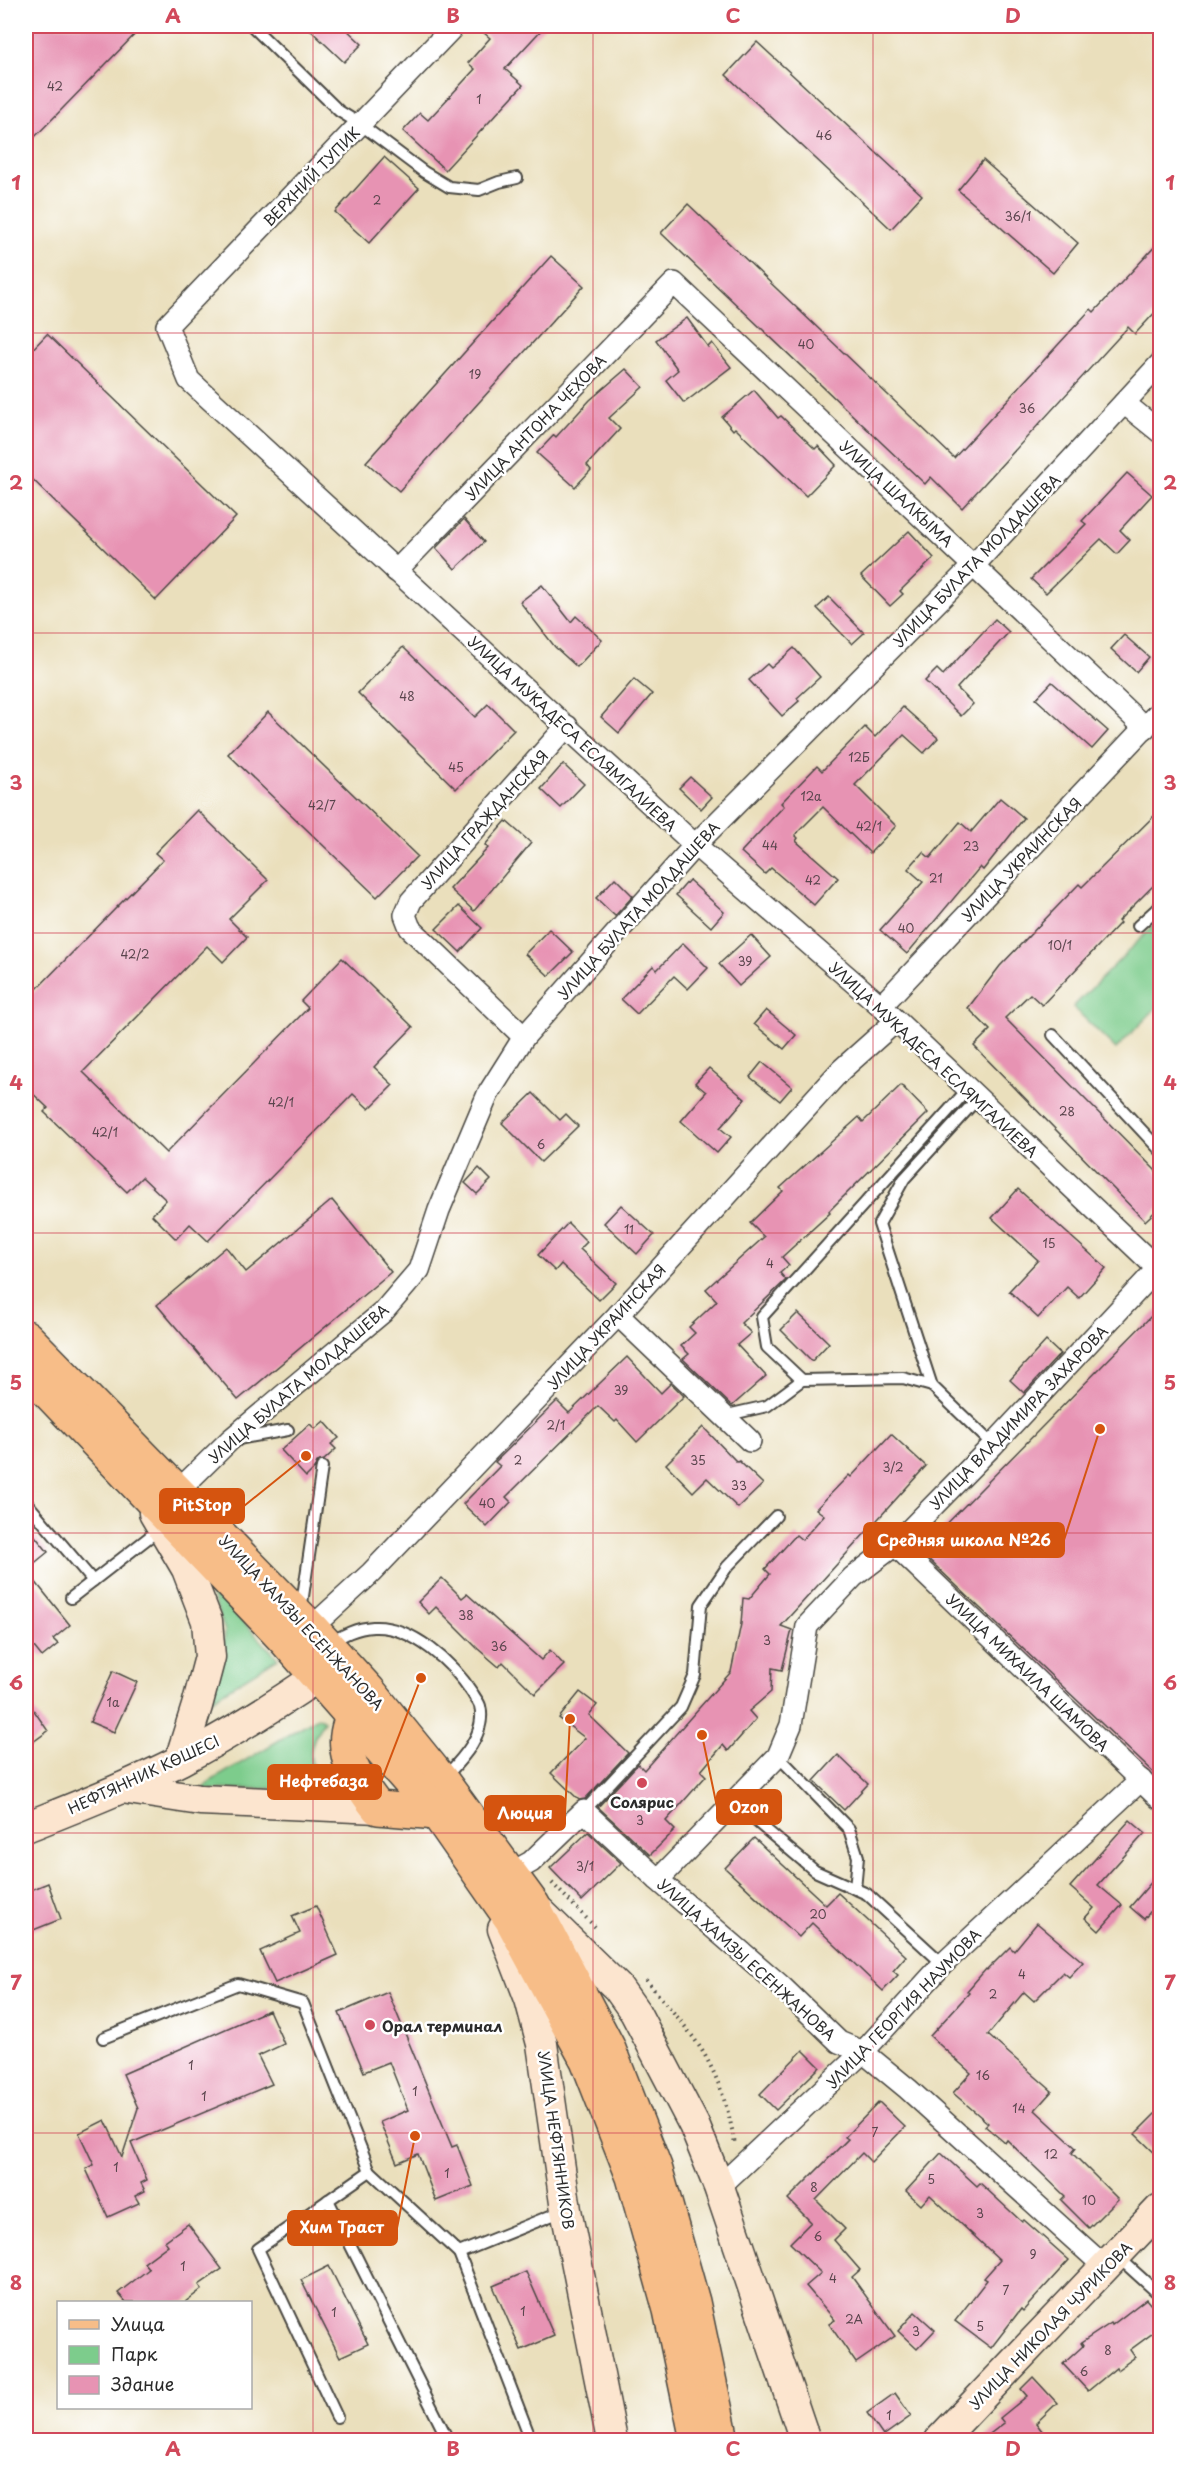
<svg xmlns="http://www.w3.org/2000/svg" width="1186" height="2466" font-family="'Playpen Sans',sans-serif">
<rect width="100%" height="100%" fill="#fff"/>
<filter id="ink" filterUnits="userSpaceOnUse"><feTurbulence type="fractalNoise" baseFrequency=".0167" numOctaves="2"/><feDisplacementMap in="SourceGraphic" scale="12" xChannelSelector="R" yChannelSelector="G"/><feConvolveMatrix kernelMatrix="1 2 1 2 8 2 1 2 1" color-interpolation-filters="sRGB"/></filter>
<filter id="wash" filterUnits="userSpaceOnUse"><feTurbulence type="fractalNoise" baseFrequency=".008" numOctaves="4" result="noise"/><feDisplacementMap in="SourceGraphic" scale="24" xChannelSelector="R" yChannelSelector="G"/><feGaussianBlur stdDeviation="1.35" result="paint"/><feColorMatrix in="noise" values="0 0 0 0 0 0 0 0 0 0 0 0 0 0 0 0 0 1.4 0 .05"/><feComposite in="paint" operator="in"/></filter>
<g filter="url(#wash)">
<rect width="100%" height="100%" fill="#eadfbc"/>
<!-- green -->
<g fill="#7dcc8c" stroke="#547c5c" stroke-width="1.5">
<polygon points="1156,923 1160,927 1160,1004 1116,1049 1073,1007"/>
<polygon points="208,1585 278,1658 210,1700 223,1654 225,1631"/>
<path d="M318,1717L324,1721C307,1746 305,1763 325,1787L203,1790L209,1782Z"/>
</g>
<g id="blocks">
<!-- building -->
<g fill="#e793b3">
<polygon points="26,26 143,26 26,146"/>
<polygon points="306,26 343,26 362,44 344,62"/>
<polygon points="476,26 545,26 505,69 523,85 445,170 403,131 420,113 428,120 475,69 468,63 490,38"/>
<polygon points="757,42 922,195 891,229 726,75"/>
<polygon points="384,157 419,188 369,243 335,212"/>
<polygon points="983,160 1078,243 1053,273 958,190"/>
<polygon points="688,204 954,458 1091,309 1094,312 1161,240 1161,306 1135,334 1128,327 962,508 931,477 925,484 661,233"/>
<polygon points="551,256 584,286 399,491 366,462"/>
<polygon points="687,318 708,347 712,343 731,367 684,403 666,380 678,370 656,340"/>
<polygon points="47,334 236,517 156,600 26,473 26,356"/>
<polygon points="626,369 643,387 609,418 620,429 587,465 591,470 575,487 537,453 554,435 556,437 590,400"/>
<polygon points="754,390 778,418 781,416 815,449 818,446 836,465 806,496 735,428 733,430 722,417"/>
<polygon points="1127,473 1152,495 1120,530 1130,540 1117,554 1101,539 1046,593 1031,579 1086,524 1082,521"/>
<polygon points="464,519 484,542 455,569 436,548"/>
<polygon points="909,531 934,558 900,591 903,594 890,606 861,576"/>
<polygon points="542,585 571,622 576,616 602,640 577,667 555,647 520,602"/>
<polygon points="829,597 864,633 852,644 817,608"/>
<polygon points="995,619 1009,632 957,688 973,704 961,716 925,681 937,669 943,675"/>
<polygon points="1124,635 1149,657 1136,672 1111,649"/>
<polygon points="403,647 475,717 488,704 514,730 456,789 358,693"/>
<polygon points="794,648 820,677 797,698 799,701 782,716 749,680 767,664 771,668"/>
<polygon points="634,679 652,694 619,733 601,717"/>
<polygon points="1052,682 1108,731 1092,749 1036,699"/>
<polygon points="903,707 938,738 924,753 904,735 855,785 896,826 870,853 823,807 795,835 798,838 796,841 838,878 814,905 771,868 765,874 741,852 784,806 781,803 817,766 822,771 865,727 875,737"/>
<polygon points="268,712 417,856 377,897 228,754"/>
<polygon points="563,764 584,784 561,808 541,789"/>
<polygon points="690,777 712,797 701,809 679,788"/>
<polygon points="1000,798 1024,818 983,870 980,867 907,954 880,930 923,882 908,869 923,852 930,858 960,822 971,832"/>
<polygon points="1161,809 1161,878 1118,921 1120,923 1042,1005 1030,994 1005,1018 1161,1176 1161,1206 1145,1221 974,1046 990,1030 968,1008 1000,966 1079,884 1082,887"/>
<polygon points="197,810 268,880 229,919 247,937 223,962 207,946 83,1072 166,1153 308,1008 301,1001 342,958 413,1027 374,1067 393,1085 369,1109 353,1094 208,1241 190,1224 176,1239 152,1215 166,1200 142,1177 127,1192 44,1112 48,1108 26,1087 26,1000 163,860 155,853"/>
<polygon points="506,821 531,843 474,911 450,889 488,848 485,845"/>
<polygon points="615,878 633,896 615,916 596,898"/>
<polygon points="689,880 724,912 711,927 676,895"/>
<polygon points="459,906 482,928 460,952 436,929"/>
<polygon points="549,929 573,952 549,976 525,954"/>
<polygon points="751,935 771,957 739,986 719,964"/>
<polygon points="683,943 708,968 688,989 674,976 637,1014 621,999 653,966 657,970"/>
<polygon points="766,1010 796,1035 784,1049 754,1024"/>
<polygon points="762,1062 792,1087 780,1101 750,1077"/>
<polygon points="709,1068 745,1099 720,1128 731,1137 717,1153 681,1121 706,1092 695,1083"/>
<polygon points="901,1085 928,1113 829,1211 830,1213 782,1257 789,1265 780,1273 786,1280 741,1323 751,1333 737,1345 766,1376 732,1406 683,1359 689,1354 681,1346 695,1333 689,1327 717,1301 706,1289 764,1237 750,1223 783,1191 780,1188 859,1117 863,1122"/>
<polygon points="533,1093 560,1120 566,1114 578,1126 541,1162 502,1123"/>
<polygon points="479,1168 491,1180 477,1194 465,1183"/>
<polygon points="1018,1189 1106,1268 1079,1298 1067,1287 1038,1318 1009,1291 1038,1260 992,1218"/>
<polygon points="332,1200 391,1272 238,1400 157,1305 226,1247 246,1272"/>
<polygon points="621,1205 654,1235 637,1254 604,1223"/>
<polygon points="568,1223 587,1242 580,1249 616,1283 599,1300 561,1264 555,1271 538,1255"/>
<polygon points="1161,1306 1161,1780 920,1551"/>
<polygon points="798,1313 829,1343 812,1361 781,1330"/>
<polygon points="1046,1341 1060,1354 1024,1393 1010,1380"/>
<polygon points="627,1357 661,1393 671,1383 684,1396 637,1442 617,1420 615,1422 598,1406 506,1497 511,1502 487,1527 463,1504 500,1466 495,1462 557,1401 569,1413"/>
<polygon points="324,1421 339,1438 331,1444 336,1449 324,1460 317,1462 314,1469 306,1477 281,1450 310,1424 315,1429"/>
<polygon points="703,1427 737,1462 739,1461 763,1484 738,1508 707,1478 693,1492 666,1464"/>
<polygon points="891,1434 926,1466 781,1626 792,1630 782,1670 772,1668 771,1692 749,1711 756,1719 728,1751 723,1745 701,1771 706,1776 666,1821 675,1830 650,1855 598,1807 638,1764 644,1770 731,1672 741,1624 743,1598 749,1599 770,1574 765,1569 796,1535 802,1540 824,1515 816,1509 849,1475 851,1477"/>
<polygon points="26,1525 48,1552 26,1570 70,1625 53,1639 58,1644 42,1657 26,1637"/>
<polygon points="442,1578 462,1598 467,1594 541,1660 550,1650 564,1665 535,1694 503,1662 499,1667 478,1649 436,1607 429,1614 418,1602"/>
<polygon points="113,1671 137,1682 114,1732 90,1722"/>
<polygon points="580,1692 597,1705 589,1715 628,1753 585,1799 579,1800 551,1773 585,1738 559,1718"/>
<polygon points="26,1699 48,1731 26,1747"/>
<polygon points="838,1755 868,1784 844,1810 814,1781"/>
<polygon points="1130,1820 1145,1833 1098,1885 1122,1905 1099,1931 1085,1918 1094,1908 1070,1887"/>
<polygon points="588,1832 621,1863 582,1901 550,1868"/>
<polygon points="754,1838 826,1905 838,1893 906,1956 893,1971 898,1975 883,1991 812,1923 799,1937 725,1868"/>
<polygon points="1161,1871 1161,1899 1144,1919 1130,1907"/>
<polygon points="48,1883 61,1919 26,1933 26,1892"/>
<polygon points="316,1906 338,1955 275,1983 260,1951 300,1933 292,1916"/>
<polygon points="1037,1923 1083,1962 1069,1977 1063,1972 1034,2001 1024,1992 988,2035 1052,2091 1035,2110 1076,2148 1072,2153 1118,2199 1089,2228 1061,2200 1065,2196 1007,2140 1005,2143 985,2126 988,2123 953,2093 971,2073 930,2036 969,1993 967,1991 986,1969 987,1970 1010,1947 1014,1951"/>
<polygon points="388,1992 452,2147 457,2145 473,2186 436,2201 418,2154 397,2163 380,2122 408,2110 389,2062 364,2072 339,2013"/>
<polygon points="269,2010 284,2044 258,2056 272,2084 131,2143 147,2180 141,2183 145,2191 135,2196 139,2203 108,2217 86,2169 94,2165 79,2133 105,2120 122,2157 138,2108 123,2074"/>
<polygon points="803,2050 820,2067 776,2110 760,2094"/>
<polygon points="879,2102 905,2127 871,2162 862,2153 816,2200 845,2229 834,2240 860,2270 852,2277 895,2336 856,2363 829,2324 835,2320 806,2286 821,2273 790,2243 811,2222 788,2199 848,2139 845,2137"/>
<polygon points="1161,2108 1161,2159 1135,2134"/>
<polygon points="941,2153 977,2186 980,2183 1022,2222 1024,2220 1069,2260 1023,2311 1021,2309 991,2348 955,2321 987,2280 984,2278 1000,2260 930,2195 921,2205 906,2191"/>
<polygon points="188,2224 222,2269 199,2285 202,2289 185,2302 126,2302 118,2293 149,2269 144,2263 168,2245 165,2241"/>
<polygon points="329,2266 368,2344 340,2357 301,2280"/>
<polygon points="526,2272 554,2336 521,2350 493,2286"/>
<polygon points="1146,2299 1161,2317 1161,2327 1130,2350 1135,2357 1117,2370 1116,2368 1088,2391 1063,2364 1083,2346 1081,2343 1111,2323 1112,2325"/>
<polygon points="915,2312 935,2330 917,2349 898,2331"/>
<polygon points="1033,2377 1057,2403 1036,2423 1049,2440 982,2440 1004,2423 1000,2418 1027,2396 1021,2389"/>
<polygon points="895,2393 911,2416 883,2436 867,2413"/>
</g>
</g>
</g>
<g filter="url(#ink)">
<use href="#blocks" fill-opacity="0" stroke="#484641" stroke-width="1.5"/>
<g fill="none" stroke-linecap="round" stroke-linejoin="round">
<!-- lane casing -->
<g stroke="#484641" stroke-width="14">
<g id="lane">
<polyline points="252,26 339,111 360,124 424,172 449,187 479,190 499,182 517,178"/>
<polyline points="1138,926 1160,906"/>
<polyline points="1053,1035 1160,1150"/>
<polyline points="978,1098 904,1179 879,1224 932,1386 993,1445"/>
<polyline points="932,1386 903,1378 802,1380 767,1347 762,1317 968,1089"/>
<polyline points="723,1416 767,1406 802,1380"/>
<polyline points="238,1439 288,1430"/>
<polyline points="26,1502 93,1581"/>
<polyline points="71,1598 161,1528"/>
<polyline points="301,1610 322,1467"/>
<path d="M329,1643C343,1635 356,1628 373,1627C412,1625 453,1663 473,1694C475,1698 479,1702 480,1706C487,1734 461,1760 444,1778"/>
<polyline points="778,1756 849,1829 858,1857 855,1889"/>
<polyline points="584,1811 681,1707 695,1675 701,1605 727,1567 776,1516"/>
<polyline points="757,1822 815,1871 867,1894 943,1964"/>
<polyline points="103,2038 238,1984 303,2003 370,2171 459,2253 565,2210"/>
<polyline points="328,2200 448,2440"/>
<polyline points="459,2253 531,2440"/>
<polyline points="1117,2256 1160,2295"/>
<polyline points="337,2417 258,2249 370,2171"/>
</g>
</g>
<!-- street casing -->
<g stroke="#484641" stroke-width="24">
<g id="street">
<polyline points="454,26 167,326 189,380 695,845 881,1006 1160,1271"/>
<polyline points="1124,403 1160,432"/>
<polyline points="396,571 674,283 1145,728"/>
<polyline points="881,1006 1160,711"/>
<polyline points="524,1037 410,928 405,915 411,901 567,726"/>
<polyline points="618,1315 750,1441"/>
<polyline points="178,1491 230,1440 383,1312 419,1270 439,1210 488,1094 524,1037 695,845 974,565 1160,364"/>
<polyline points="895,1545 1160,1799"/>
<polyline points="311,1628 371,1573 618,1315 841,1070 896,1021"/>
<polyline points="511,1873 531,1862 584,1811 658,1880 781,1986 839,2042 863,2052 908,2089 1105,2267"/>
<polyline points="658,1880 778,1756 791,1725 807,1626 853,1577 895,1545 993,1445 1160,1266"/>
<polyline points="719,2187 863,2052 943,1964 1141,1780"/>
</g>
</g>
<!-- secondary casing -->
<g stroke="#484641" stroke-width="33">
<g id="secondary">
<polyline points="154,1513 187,1569 207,1621 210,1657 197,1706 180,1760"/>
<polyline points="122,1788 200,1800 378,1808"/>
<path d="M26,1827C78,1806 130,1786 181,1760C228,1735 273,1707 317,1677"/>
<polyline points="540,1912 618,1988 635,2012 694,2125 719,2187 805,2440"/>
<polyline points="503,1929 530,1999 542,2044 566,2210 612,2440"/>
<polyline points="940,2440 1160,2209"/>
</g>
</g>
<!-- primary casing -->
<g stroke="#484641" stroke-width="36">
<g id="primary">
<polyline points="26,1337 311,1628 369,1691 442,1781 533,1905 608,2047 655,2167 693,2302 722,2440"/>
<polyline points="26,1369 285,1640 437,1813 511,1919 587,2060 633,2177 670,2310 697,2440"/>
<path d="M361,1703C332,1742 351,1774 378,1808L437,1813"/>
</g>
</g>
<!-- path -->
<g stroke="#484641" stroke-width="4" stroke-dasharray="1.5 4.5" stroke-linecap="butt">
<polyline points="552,1883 597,1929"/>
<path d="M646,1980C667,2006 693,2032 708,2061C722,2087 730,2116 735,2145"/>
</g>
<!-- lane -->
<use href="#lane" stroke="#fff" stroke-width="10"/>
<!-- street -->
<use href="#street" stroke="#fff" stroke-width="21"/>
<!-- secondary -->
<use href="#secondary" stroke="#fce5cf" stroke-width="30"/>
<!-- primary -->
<use href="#primary" stroke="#f7bd88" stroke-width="33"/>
</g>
</g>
<!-- grid -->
<path fill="none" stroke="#d1495b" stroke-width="1.5" stroke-opacity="0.55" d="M313,26V2440M593,26V2440M873,26V2440M26,333H1160M26,633H1160M26,933H1160M26,1233H1160M26,1533H1160M26,1833H1160M26,2133H1160"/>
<!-- markers -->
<g fill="#d1495b" stroke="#fff" stroke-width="2">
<circle cx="642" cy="1783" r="6"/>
<circle cx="370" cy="2025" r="6"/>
</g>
<g text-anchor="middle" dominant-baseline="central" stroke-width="5" stroke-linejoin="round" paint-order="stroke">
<!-- number labels -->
<g font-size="12" fill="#5a454d">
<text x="55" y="86">42</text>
<text x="479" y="99">1</text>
<text x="824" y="135">46</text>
<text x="377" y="200">2</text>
<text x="1018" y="216">36/1</text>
<text x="806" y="344">40</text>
<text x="475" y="374">19</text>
<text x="1027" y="408">36</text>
<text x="407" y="696">48</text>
<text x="859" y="757">12Б</text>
<text x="456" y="767">45</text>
<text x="811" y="796">12а</text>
<text x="322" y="805">42/7</text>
<text x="869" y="826">42/1</text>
<text x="770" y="845">44</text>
<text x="971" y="846">23</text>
<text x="936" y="878">21</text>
<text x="813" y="880">42</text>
<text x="906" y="928">40</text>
<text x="1060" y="945">10/1</text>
<text x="135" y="954">42/2</text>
<text x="745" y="961">39</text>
<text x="281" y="1102">42/1</text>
<text x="1067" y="1111">28</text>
<text x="105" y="1132">42/1</text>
<text x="541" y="1144">6</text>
<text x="629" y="1229">11</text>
<text x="1049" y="1243">15</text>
<text x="770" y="1263">4</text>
<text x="621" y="1390">39</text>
<text x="556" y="1425">2/1</text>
<text x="518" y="1460">2</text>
<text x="698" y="1460">35</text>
<text x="893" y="1467">3/2</text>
<text x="739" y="1485">33</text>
<text x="487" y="1503">40</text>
<text x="466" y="1615">38</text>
<text x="767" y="1640">3</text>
<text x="499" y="1646">36</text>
<text x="113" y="1702">1а</text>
<text x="640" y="1820">3</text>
<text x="585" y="1866">3/1</text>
<text x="818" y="1914">20</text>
<text x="1022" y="1974">4</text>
<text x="993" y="1994">2</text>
<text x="191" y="2065">1</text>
<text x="983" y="2075">16</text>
<text x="415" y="2091">1</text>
<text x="204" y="2096">1</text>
<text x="1019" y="2108">14</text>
<text x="875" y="2132">7</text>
<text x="1051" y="2154">12</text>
<text x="116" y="2167">1</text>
<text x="447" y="2173">1</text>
<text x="931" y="2179">5</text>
<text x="814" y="2187">8</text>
<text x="1089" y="2200">10</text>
<text x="980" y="2213">3</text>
<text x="818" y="2236">6</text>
<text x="1033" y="2254">9</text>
<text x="183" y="2266">1</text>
<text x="833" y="2278">4</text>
<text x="1006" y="2290">7</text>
<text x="523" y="2311">1</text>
<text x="334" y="2312">1</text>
<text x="854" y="2319">2А</text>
<text x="980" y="2326">5</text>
<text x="916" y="2331">3</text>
<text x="1108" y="2350">8</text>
<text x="1084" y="2371">6</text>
<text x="889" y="2415">1</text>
</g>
<!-- street labels -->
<g font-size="15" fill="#2b2b2b" stroke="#fff">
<text transform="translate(311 176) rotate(-46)">ВЕРХНИЙ ТУПИК</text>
<text transform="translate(535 427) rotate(-46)">УЛИЦА АНТОНА ЧЕХОВА</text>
<text transform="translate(897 493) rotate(43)">УЛИЦА ШАЛКЫМА</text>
<text transform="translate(976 560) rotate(-46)">УЛИЦА БУЛАТА МОЛДАШЕВА</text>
<text transform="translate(573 733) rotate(43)">УЛИЦА МУКАДЕСА ЕСЛЯМГАЛИЕВА</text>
<text transform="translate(484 819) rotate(-48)">УЛИЦА ГРАЖДАНСКАЯ</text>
<text transform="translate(1021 859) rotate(-46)">УЛИЦА УКРАИНСКАЯ</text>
<text transform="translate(638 910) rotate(-48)">УЛИЦА БУЛАТА МОЛДАШЕВА</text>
<text transform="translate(934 1059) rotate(43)">УЛИЦА МУКАДЕСА ЕСЛЯМГАЛИЕВА</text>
<text transform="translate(606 1326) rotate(-47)">УЛИЦА УКРАИНСКАЯ</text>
<text transform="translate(298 1383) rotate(-41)">УЛИЦА БУЛАТА МОЛДАШЕВА</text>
<text transform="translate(1018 1417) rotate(-46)">УЛИЦА ВЛАДИМИРА ЗАХАРОВА</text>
<text transform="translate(302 1622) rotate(47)">УЛИЦА ХАМЗЫ ЕСЕНЖАНОВА</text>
<text transform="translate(1028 1672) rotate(44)">УЛИЦА МИХАИЛА ШАМОВА</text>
<text transform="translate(143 1774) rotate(-25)">НЕФТЯННИК КӨШЕСІ</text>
<text transform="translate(747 1959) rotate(42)">УЛИЦА ХАМЗЫ ЕСЕНЖАНОВА</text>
<text transform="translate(903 2008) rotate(-46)">УЛИЦА ГЕОРГИЯ НАУМОВА</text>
<text transform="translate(557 2140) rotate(82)">УЛИЦА НЕФТЯННИКОВ</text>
<text transform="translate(1050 2325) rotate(-46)">УЛИЦА НИКОЛАЯ ЧУРИКОВА</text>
</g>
<!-- poi labels -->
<g font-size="15" font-weight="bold" fill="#2b2b2b" stroke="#fff">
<text x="642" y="1801">Солярис</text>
<text x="382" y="2025" text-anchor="start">Орал терминал</text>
</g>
</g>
<!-- callouts -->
<path fill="none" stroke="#d5540f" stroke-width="2" d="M306 1456L244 1506M1100 1429L1064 1540M421 1678L381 1782M702 1735L717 1807M570 1719L565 1813M415 2136L397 2228"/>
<g fill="#d5540f" stroke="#fff" stroke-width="2">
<circle cx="306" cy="1456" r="6"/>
<circle cx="1100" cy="1429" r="6"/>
<circle cx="421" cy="1678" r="6"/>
<circle cx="702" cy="1735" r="6"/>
<circle cx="570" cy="1719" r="6"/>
<circle cx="415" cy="2136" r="6"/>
</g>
<g fill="#d5540f" stroke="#d5540f" stroke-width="2">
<rect x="160" y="1489" width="84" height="34" rx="6"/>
<rect x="864" y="1523" width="200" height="34" rx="6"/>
<rect x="268" y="1765" width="113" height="34" rx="6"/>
<rect x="717" y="1790" width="64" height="34" rx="6"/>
<rect x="485" y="1796" width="80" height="34" rx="6"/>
<rect x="288" y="2211" width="109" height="34" rx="6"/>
</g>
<g font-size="16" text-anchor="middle" font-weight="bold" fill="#fff">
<text x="202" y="1511">PitStop</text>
<text x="964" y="1546">Средняя школа №26</text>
<text x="324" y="1787">Нефтебаза</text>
<text x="749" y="1813">Ozon</text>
<text x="525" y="1819">Люция</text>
<text x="342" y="2233">Хим Траст</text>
</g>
<!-- margin -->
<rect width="1186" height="2466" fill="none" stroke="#fff" stroke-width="66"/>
<!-- legend -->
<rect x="57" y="2301" width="195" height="108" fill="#ffffff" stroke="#aaaaaa" stroke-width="1.5"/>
<rect x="69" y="2320" width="30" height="9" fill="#f7bd88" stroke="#aaaaaa" stroke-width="1.5"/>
<text x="111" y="2331" font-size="18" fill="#2b2b2b">Улица</text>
<rect x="69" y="2346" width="30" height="18" fill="#7dcc8c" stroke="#aaaaaa" stroke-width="1.5"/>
<text x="111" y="2361" font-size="18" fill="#2b2b2b">Парк</text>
<rect x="69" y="2376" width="30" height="18" fill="#e793b3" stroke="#aaaaaa" stroke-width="1.5"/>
<text x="111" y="2391" font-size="18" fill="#2b2b2b">Здание</text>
<rect x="33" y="33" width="1120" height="2400" fill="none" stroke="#d1495b" stroke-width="2"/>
<g font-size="20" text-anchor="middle" font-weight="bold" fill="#d1495b">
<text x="173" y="23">A</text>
<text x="453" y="23">B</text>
<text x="733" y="23">C</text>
<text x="1013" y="23">D</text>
<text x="16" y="190">1</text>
<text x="1170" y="190">1</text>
<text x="16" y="490">2</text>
<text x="1170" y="490">2</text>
<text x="16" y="790">3</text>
<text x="1170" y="790">3</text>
<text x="16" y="1090">4</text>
<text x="1170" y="1090">4</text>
<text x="16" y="1390">5</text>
<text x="1170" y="1390">5</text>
<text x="16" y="1690">6</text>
<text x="1170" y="1690">6</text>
<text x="16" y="1990">7</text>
<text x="1170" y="1990">7</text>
<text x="16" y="2290">8</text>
<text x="1170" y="2290">8</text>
<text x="173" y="2456">A</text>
<text x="453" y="2456">B</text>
<text x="733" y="2456">C</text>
<text x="1013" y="2456">D</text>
</g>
</svg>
